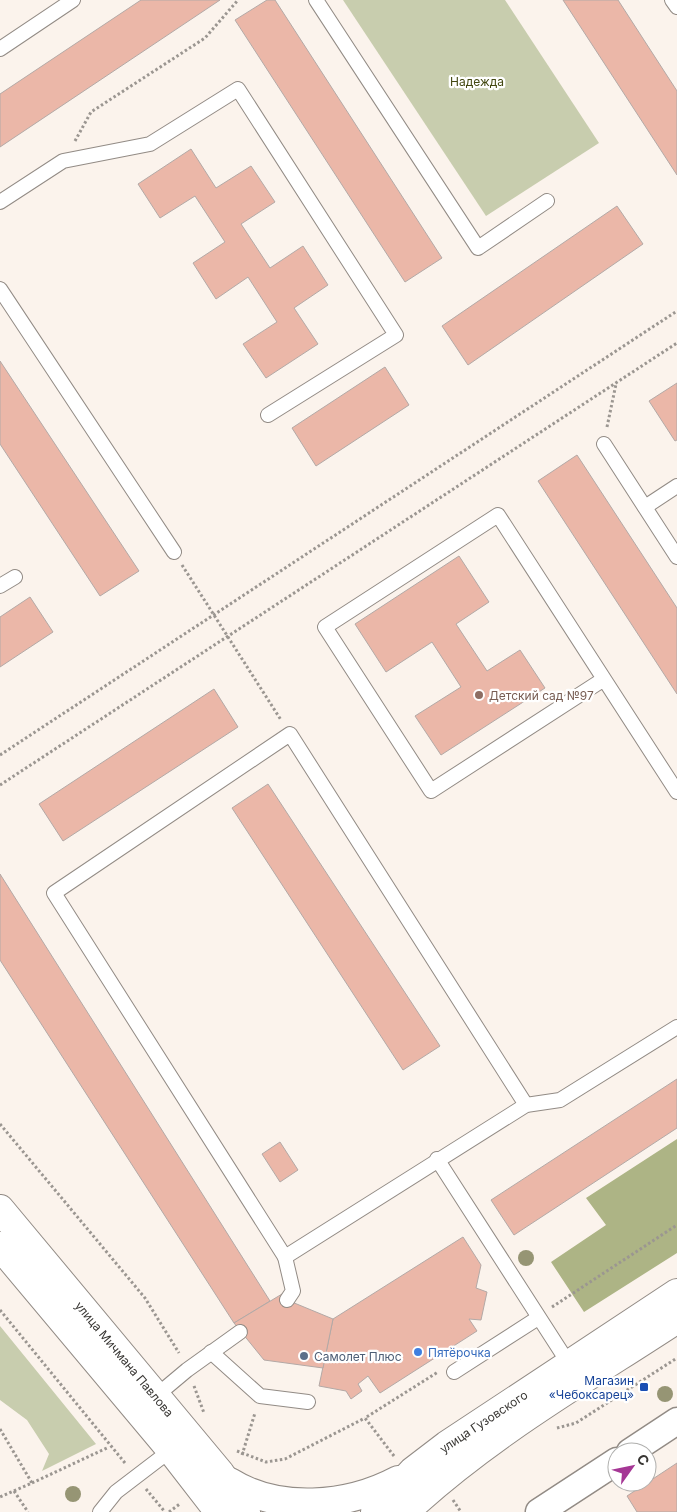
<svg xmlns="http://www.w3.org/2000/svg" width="677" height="1512" font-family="Inter,sans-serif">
<rect width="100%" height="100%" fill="#fbf3ec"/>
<!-- green -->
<g fill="#c8cdae">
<polygon points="343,0 505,0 599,143 486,216"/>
<polygon points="0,1326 96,1444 42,1471 49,1454 27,1420 0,1400"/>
</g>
<!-- forest -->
<polygon fill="#adb485" points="677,1139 677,1253 584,1312 551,1262 606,1225 586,1198"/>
<!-- building -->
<g fill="#ebb7a8" stroke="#b3a9a6">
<polygon points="141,0 220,0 0,147 0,94"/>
<polygon points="267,0 275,0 442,258 405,282 235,20"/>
<polygon points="563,0 618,0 677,91 677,175"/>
<polygon points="191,149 216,188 251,166 275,202 241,224 270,268 303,246 328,285 294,308 318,344 266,378 243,344 277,322 248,277 216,299 193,263 225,242 195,196 160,218 138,184"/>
<polygon points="617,206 643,244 468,365 442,326"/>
<polygon points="0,361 139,571 100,596 0,444"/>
<polygon points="385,367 409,405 316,466 292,428"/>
<polygon points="677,383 677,440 675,441 649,401"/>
<polygon points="577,455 677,608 677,694 538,481"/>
<polygon points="459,556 489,602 456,624 487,671 520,650 545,688 441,755 415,716 461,687 432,642 386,672 355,624"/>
<polygon points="30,597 53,632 0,667 0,617"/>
<polygon points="214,689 238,727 63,841 39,804"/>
<polygon points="268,784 440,1046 403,1070 232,808"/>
<polygon points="0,874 270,1301 234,1323 0,960"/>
<polygon points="677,1079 677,1128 514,1235 491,1200"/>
<polygon points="280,1142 298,1170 280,1182 262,1154"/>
<polygon points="463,1237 481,1265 476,1288 487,1292 481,1320 469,1319 477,1331 380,1393 368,1376 358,1384 362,1391 351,1399 346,1391 319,1386 333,1319"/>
<polygon points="282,1294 287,1300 333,1319 323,1368 264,1360 234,1323"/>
<polygon points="677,1463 677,1512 637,1512 627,1496"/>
</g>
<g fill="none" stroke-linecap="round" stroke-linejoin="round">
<!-- service casing -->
<g stroke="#928b85" stroke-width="16">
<g id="service">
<polyline points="316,0 478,248 547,201"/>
<polyline points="672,0 677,7"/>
<polyline points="0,49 73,0"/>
<polyline points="0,202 63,161 150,144 238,89 396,335 268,415"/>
<polyline points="0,289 174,552"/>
<polyline points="604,444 677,557"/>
<polyline points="645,507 677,486"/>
<polyline points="0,586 15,577"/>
<polyline points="604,679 431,791 325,627 498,515 677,792"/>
<polyline points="437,1159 569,1364"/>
<polyline points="285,1257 54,893 290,734 526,1105"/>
<polyline points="287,1300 293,1291 285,1257 526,1105 560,1100 677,1027"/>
<polyline points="211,1352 260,1396 308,1402"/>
<polyline points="454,1372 538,1318"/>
<polyline points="156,1396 187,1370 240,1332"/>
<polyline points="100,1512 116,1492 171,1450"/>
</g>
</g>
<!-- minor casing -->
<g stroke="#928b85" stroke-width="29">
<g id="minor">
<polyline points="630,1452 677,1421"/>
<polyline points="539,1512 617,1461"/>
</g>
</g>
<!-- secondary casing -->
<g stroke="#928b85" stroke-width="30">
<g id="secondary">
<path id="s1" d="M0,1209L220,1473L246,1512"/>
<polyline points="0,1246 171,1450 219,1512"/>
<path d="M230,1482C278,1512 347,1507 398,1480"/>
<path id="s2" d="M375,1512L413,1471L447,1445L677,1293"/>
<path d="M405,1512C486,1436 584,1380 677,1319"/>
</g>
</g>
<!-- path -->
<g stroke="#9b9691" stroke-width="3" stroke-dasharray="2.5 2.5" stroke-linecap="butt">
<polyline points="75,141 91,112 205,38 238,0"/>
<polyline points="607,427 616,384"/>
<polyline points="182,565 281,720"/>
<polyline points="0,755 677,311"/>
<polyline points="0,785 677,343"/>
<polyline points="0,1124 145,1298 179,1353"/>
<polyline points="552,1307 677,1225"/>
<polyline points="0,1310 125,1463"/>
<polyline points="194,1386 204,1413"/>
<polyline points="557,1428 576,1423 677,1358"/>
<polyline points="0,1429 32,1483 0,1497"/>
<polyline points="237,1451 266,1462 285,1459 365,1418"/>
<polyline points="242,1455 255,1413"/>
<polyline points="394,1456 365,1418 438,1372"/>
<polyline points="32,1483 109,1447"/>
<polyline points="146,1489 165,1512"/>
<polyline points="14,1491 28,1512"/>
<polyline points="453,1500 461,1512"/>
<polyline points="169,1512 181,1503"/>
</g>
<!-- service -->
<use href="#service" stroke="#fff" stroke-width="14"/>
<!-- minor -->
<use href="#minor" stroke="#fff" stroke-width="26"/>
<!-- secondary -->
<use href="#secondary" stroke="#fff" stroke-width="28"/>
</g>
<!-- trees -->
<g fill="#969574">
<circle cx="526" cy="1258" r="8"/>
<circle cx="665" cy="1394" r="8"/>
<circle cx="73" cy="1494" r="8"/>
</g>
<!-- markers -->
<circle fill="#8d6e63" stroke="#fff" stroke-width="2" cx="479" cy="695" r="5"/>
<circle fill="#3f7fe0" stroke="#fff" stroke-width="2" cx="418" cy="1352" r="5"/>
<circle fill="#5c6f8a" stroke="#fff" stroke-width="2" cx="304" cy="1356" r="5"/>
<rect fill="#1a4fb4" stroke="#fff" stroke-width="2" x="639" y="1382" width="10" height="10" rx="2.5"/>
<g text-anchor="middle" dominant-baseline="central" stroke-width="4.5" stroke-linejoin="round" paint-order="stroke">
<!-- park labels -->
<g font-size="12" fill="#434811" stroke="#fff">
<text x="477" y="81">Надежда</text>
</g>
<!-- education labels -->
<g font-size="12" fill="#785e54" stroke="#fff" text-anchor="start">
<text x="489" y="695">Детский сад №97</text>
</g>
<!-- shop labels -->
<g font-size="12" fill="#366cbe" stroke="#fff" text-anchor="start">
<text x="428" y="1352">Пятёрочка</text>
</g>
<!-- service labels -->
<g font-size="12" fill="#4e5e75" stroke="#fff" text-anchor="start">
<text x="314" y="1356">Самолет Плюс</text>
</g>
<!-- street labels -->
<g font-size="12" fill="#383633" stroke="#fff">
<text stroke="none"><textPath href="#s1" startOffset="195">улица Мичмана Павлова</textPath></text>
<text stroke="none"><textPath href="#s2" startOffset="142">улица Гузовского</textPath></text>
</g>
<!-- transit labels -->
<g font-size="12" fill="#164399" stroke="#fff" text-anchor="end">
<text x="634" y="1380">Магазин<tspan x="634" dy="14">«Чебоксарец»</tspan></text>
</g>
</g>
<!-- north arrow -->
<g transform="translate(632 1467) rotate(57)"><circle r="24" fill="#ffffff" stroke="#afafad"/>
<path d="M0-4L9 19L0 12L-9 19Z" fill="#a53795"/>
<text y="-8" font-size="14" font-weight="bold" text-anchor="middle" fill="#383633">С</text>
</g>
</svg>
